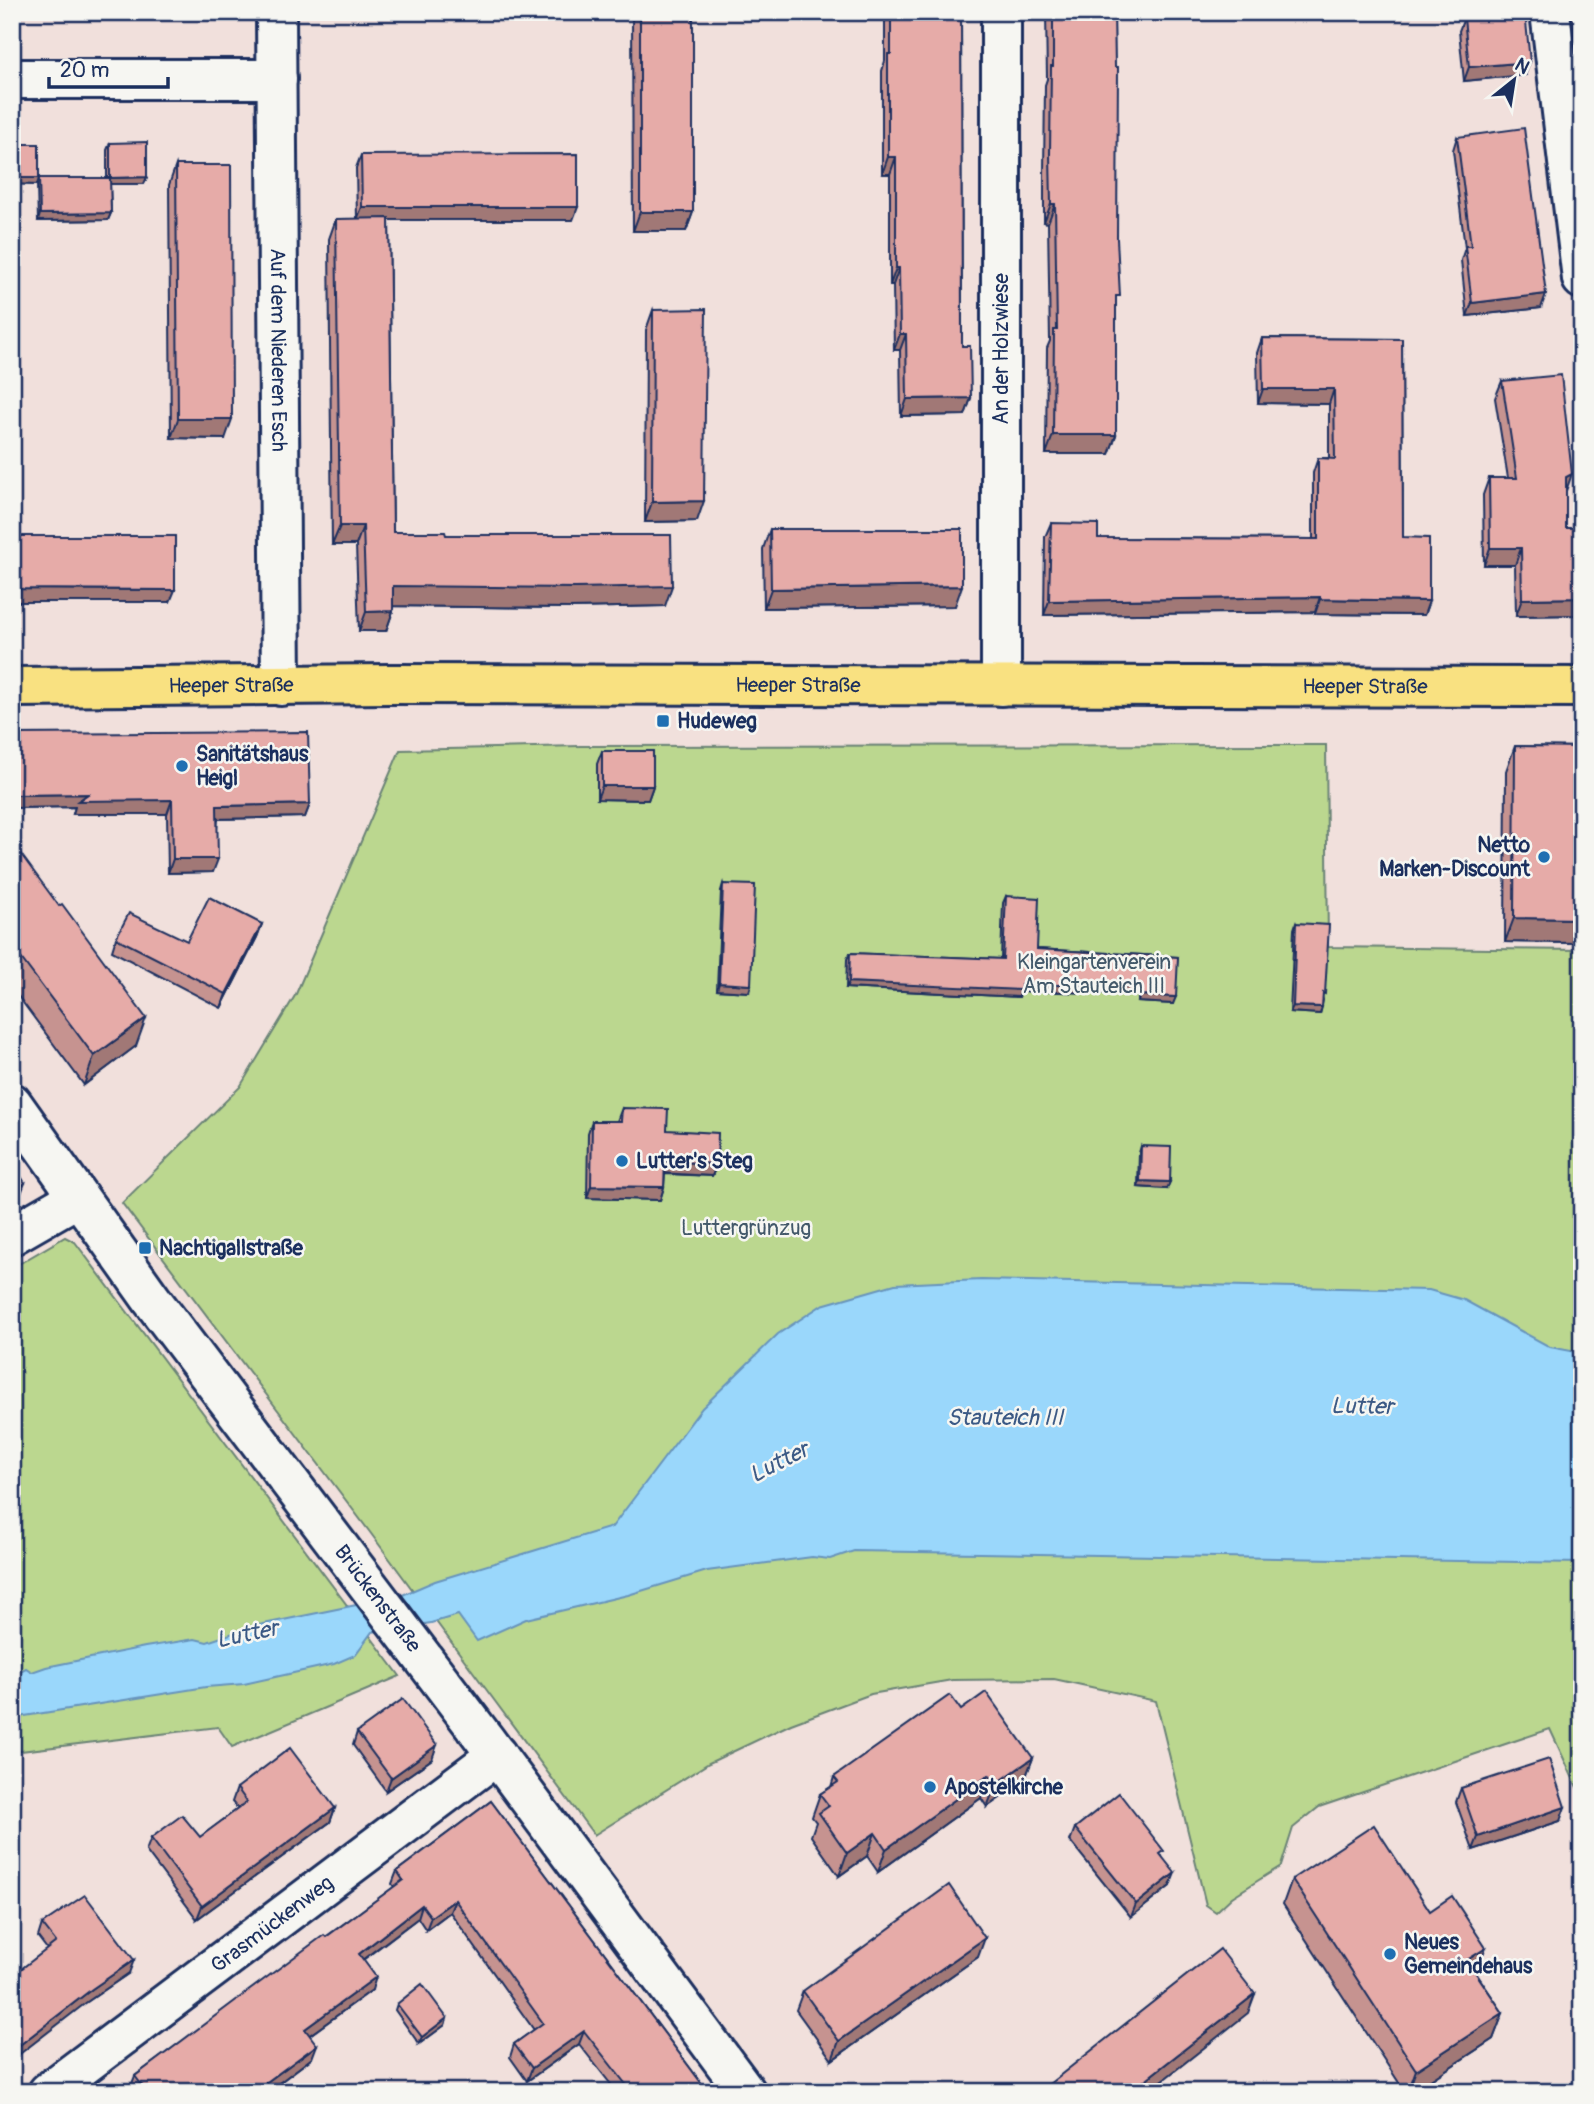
<svg xmlns="http://www.w3.org/2000/svg" width="1594" height="2104" font-family="Pangolin,sans-serif">
<rect width="100%" height="100%" fill="#f1e0dc"/>
<filter id="ink" filterUnits="userSpaceOnUse"><feTurbulence type="fractalNoise" baseFrequency=".0143" numOctaves="2"/><feDisplacementMap in="SourceGraphic" scale="14" xChannelSelector="R" yChannelSelector="G"/><feConvolveMatrix kernelMatrix="1 2 1 2 8 2 1 2 1" color-interpolation-filters="sRGB"/></filter>
<g filter="url(#ink)">
<!-- green -->
<g fill="#bbd78f" stroke="#6b8376" stroke-width="2">
<polygon points="1326,745 1328,947 1582,950 1582,1798 1550,1729 1319,1807 1293,1828 1281,1866 1232,1897 1216,1912 1206,1905 1156,1701 1054,1679 952,1680 871,1694 791,1724 709,1763 594,1835 369,1531 122,1203 240,1087 296,994 400,750 581,746"/>
<polygon points="65,1237 75,1242 400,1676 232,1747 218,1727 12,1752 12,1268"/>
</g>
<!-- water -->
<polygon fill="#9ad7fb" stroke="#6794bc" stroke-width="2" points="981,1280 1429,1290 1464,1300 1550,1347 1582,1353 1582,1563 854,1551 830,1559 812,1557 707,1571 628,1595 526,1619 477,1641 458,1615 431,1623 372,1632 355,1655 334,1664 244,1684 206,1687 12,1718 12,1675 26,1668 32,1672 46,1667 145,1647 195,1639 207,1642 254,1626 400,1596 435,1581 612,1527 702,1408 778,1334 822,1305 895,1284"/>
<g fill="none" stroke-linecap="round" stroke-linejoin="round">
<!-- minor casing -->
<g stroke="#1b2f5e" stroke-width="44">
<g id="minor">
<path id="s1" d="M276,12L281,686"/>
<polyline points="1550,12 1582,279"/>
<polyline points="12,79 277,79"/>
<polyline points="1001,686 1001,12"/>
<path id="s2" d="M12,1103L152,1300L486,1741L746,2092"/>
<polyline points="12,1235 78,1197"/>
<path id="s3" d="M48,2092L497,1755"/>
</g>
</g>
<!-- major casing -->
<g stroke="#1b2f5e" stroke-width="44">
<g id="major">
<path id="s4" d="M12,687L389,684L1582,687"/>
</g>
</g>
<!-- minor -->
<use href="#minor" stroke="#f6f6f2" stroke-width="38"/>
<!-- major -->
<use href="#major" stroke="#f9e181" stroke-width="38"/>
</g>
<!-- wall -->
<g fill="#c69390" stroke="#1b2f5e" stroke-width="2">
<polygon points="632,12 693,12 693,212 686,231 633,231"/>
<polygon points="885,12 961,12 962,346 971,398 965,415 901,416 900,350 894,350 893,285 890,285 890,174 882,174 882,71 885,61"/>
<polygon points="1046,12 1114,12 1116,306 1116,435 1109,454 1046,454 1047,348 1050,341 1048,223 1044,222 1044,173 1045,85 1047,79"/>
<polygon points="1464,18 1525,75 1464,81 1459,31"/>
<polygon points="1457,137 1541,308 1467,316 1461,260 1465,248 1453,150"/>
<polygon points="110,143 147,177 144,184 110,184 111,213 108,220 38,221 37,185 12,184 39,178 107,178 107,150"/>
<polygon points="361,155 573,220 389,220 393,532 446,535 665,606 569,608 393,606 393,611 386,631 359,631 356,545 332,545 329,239 336,219 357,219 356,168"/>
<polygon points="176,165 225,439 171,438 169,185"/>
<polygon points="653,310 697,521 645,522 646,330"/>
<polygon points="1262,338 1402,339 1403,537 1429,601 1424,615 1315,614 1315,612 1044,615 1045,537 1051,523 1098,538 1313,539 1313,473 1318,458 1329,458 1329,404 1258,403 1257,353"/>
<polygon points="1502,381 1566,491 1566,528 1582,528 1582,601 1577,615 1516,616 1515,565 1484,565 1483,495 1489,478 1508,478 1495,398"/>
<polygon points="770,529 955,606 764,608 763,549"/>
<polygon points="12,734 310,804 305,817 218,819 213,872 168,873 167,814 73,814 75,807 12,808"/>
<polygon points="1515,746 1582,747 1582,943 1505,942 1506,771"/>
<polygon points="602,751 653,786 648,800 597,799 597,764"/>
<polygon points="12,842 136,1046 84,1085 12,988"/>
<polygon points="723,884 749,992 717,990 721,891"/>
<polygon points="1006,896 1037,949 1178,957 1173,1004 1138,1002 1138,994 1021,991 1019,997 846,988 847,959 850,953 1001,959 1003,903"/>
<polygon points="1296,923 1323,1000 1320,1014 1290,1012 1294,929"/>
<polygon points="262,924 257,937 221,1008 112,951 116,938 187,941"/>
<polygon points="622,1108 667,1130 717,1164 712,1176 665,1174 664,1187 660,1200 587,1198 588,1133 592,1121 617,1121"/>
<polygon points="1141,1146 1167,1189 1138,1187 1139,1153"/>
<polygon points="961,1710 1033,1758 1024,1781 987,1807 981,1798 878,1872 867,1856 839,1876 811,1836 816,1822 812,1817 820,1794 831,1787 834,1777"/>
<polygon points="357,1732 432,1759 386,1791 353,1745"/>
<polygon points="237,1788 335,1808 330,1822 197,1919 146,1851 151,1838 200,1837 238,1809 232,1802"/>
<polygon points="1461,1788 1560,1821 1473,1850 1456,1802"/>
<polygon points="491,1801 708,2092 617,2092 579,2044 527,2081 510,2057 514,2044 534,2030 450,1912 426,1930 418,1918 363,1960 372,1990 310,2035 312,2058 267,2092 132,2092 130,2089 135,2076 394,1887 392,1884 397,1871"/>
<polygon points="1075,1828 1162,1856 1170,1886 1131,1917 1070,1841"/>
<polygon points="1292,1879 1476,1973 1503,2013 1493,2039 1412,2092 1405,2092 1283,1904"/>
<polygon points="42,1924 129,1973 87,2002 38,1937"/>
<polygon points="978,1957 832,2060 796,2010 803,1991"/>
<polygon points="397,2004 447,2018 445,2025 419,2044 395,2010"/>
</g>
<!-- shaded-wall -->
<g fill="#a17876" stroke="#1b2f5e" stroke-width="2">
<polygon points="1530,62 1525,75 1464,81 1469,67"/>
<polygon points="888,157 896,157 890,174 882,174"/>
<polygon points="147,177 144,184 107,184 110,178"/>
<polygon points="12,178 39,178 37,185 12,184"/>
<polygon points="1051,204 1055,204 1048,223 1044,222"/>
<polygon points="362,207 578,207 573,220 357,220"/>
<polygon points="640,212 693,212 686,231 633,231"/>
<polygon points="111,213 108,220 38,221 40,214"/>
<polygon points="896,268 899,268 893,285 890,285"/>
<polygon points="1546,294 1541,308 1467,316 1472,303"/>
<polygon points="900,334 906,334 900,350 894,350"/>
<polygon points="1263,389 1334,389 1329,404 1258,403"/>
<polygon points="971,398 965,415 901,416 907,399"/>
<polygon points="178,419 232,419 225,439 171,438"/>
<polygon points="1053,435 1116,435 1109,454 1046,454"/>
<polygon points="1572,474 1566,491 1566,477"/>
<polygon points="704,501 697,521 645,522 652,502"/>
<polygon points="340,526 363,526 356,545 332,545"/>
<polygon points="1490,548 1521,548 1515,565 1484,565"/>
<polygon points="393,586 672,586 665,606 569,608 386,606"/>
<polygon points="962,586 955,606 764,608 771,589"/>
<polygon points="12,589 175,590 170,602 12,602"/>
<polygon points="1320,597 1315,612 1044,615 1049,601"/>
<polygon points="1582,598 1582,601 1577,615 1516,616 1522,599"/>
<polygon points="1320,599 1429,601 1424,615 1315,614"/>
<polygon points="393,611 386,631 359,631 366,612"/>
<polygon points="602,786 653,786 648,800 597,799"/>
<polygon points="88,794 172,800 167,814 73,814 75,807 12,808 12,795"/>
<polygon points="310,804 305,817 213,819 217,806"/>
<polygon points="173,859 218,859 213,872 168,873"/>
<polygon points="1514,918 1582,919 1582,943 1505,942"/>
<polygon points="262,924 257,937 221,1008 226,994"/>
<polygon points="849,982 1021,984 1140,987 1138,994 1021,991 1019,997 846,988"/>
<polygon points="719,983 751,985 749,992 717,990"/>
<polygon points="1140,995 1176,997 1173,1004 1138,1002"/>
<polygon points="1293,1006 1322,1007 1320,1014 1290,1012"/>
<polygon points="146,1018 136,1046 84,1085 94,1056"/>
<polygon points="665,1161 717,1164 712,1176 660,1173"/>
<polygon points="1140,1181 1170,1182 1167,1189 1138,1187"/>
<polygon points="25,1183 20,1196 12,1202 12,1191"/>
<polygon points="591,1186 664,1187 660,1200 587,1198"/>
<polygon points="437,1745 432,1759 386,1791 391,1778"/>
<polygon points="1033,1758 1024,1781 987,1807 996,1784"/>
<polygon points="989,1775 981,1798 878,1872 886,1849"/>
<polygon points="1565,1807 1560,1821 1473,1850 1478,1837"/>
<polygon points="335,1808 330,1822 197,1919 202,1906"/>
<polygon points="875,1833 867,1856 839,1876 847,1853"/>
<polygon points="1175,1873 1170,1886 1131,1917 1136,1904"/>
<polygon points="455,1900 450,1912 426,1930 431,1917"/>
<polygon points="422,1905 418,1918 354,1966 359,1954"/>
<polygon points="985,1938 978,1957 832,2060 839,2041"/>
<polygon points="1486,1948 1476,1973 1467,1960"/>
<polygon points="134,1960 129,1973 87,2002 12,2060 12,2051 92,1989"/>
<polygon points="376,1977 372,1990 300,2042 305,2029"/>
<polygon points="1255,1994 1248,2013 1148,2092 1130,2092"/>
<polygon points="1503,2013 1493,2039 1412,2092 1408,2092 1416,2070"/>
<polygon points="447,2018 445,2025 419,2044 422,2037"/>
<polygon points="584,2031 579,2044 527,2081 532,2068"/>
<polygon points="317,2045 312,2058 267,2092 258,2092 260,2087"/>
</g>
<!-- building -->
<g fill="#e6aba8" stroke="#1b2f5e" stroke-width="2">
<rect x="640" y="12" width="53" height="200"/>
<polygon points="891,12 961,12 962,346 970,346 971,398 907,399 906,334 900,334 899,268 896,268 896,157 888,157 888,54 891,54"/>
<polygon points="1053,12 1114,12 1115,67 1118,67 1117,239 1120,296 1116,296 1116,435 1053,435 1054,330 1057,330 1055,204 1051,204 1050,154 1051,66 1053,66"/>
<polygon points="1525,12 1530,62 1469,67 1464,18"/>
<polygon points="1524,128 1546,294 1472,303 1465,246 1471,246 1457,137"/>
<polygon points="147,142 147,177 110,178 110,143"/>
<rect x="12" y="144" width="27" height="34"/>
<polygon points="578,154 578,207 362,207 361,155"/>
<polygon points="176,165 231,165 232,419 178,419"/>
<polygon points="39,178 110,178 111,213 40,214"/>
<polygon points="389,218 393,532 445,532 446,535 671,535 672,586 576,588 393,586 393,611 366,612 363,526 340,526 336,219"/>
<polygon points="706,309 704,501 652,502 653,310"/>
<polygon points="1262,338 1402,339 1403,537 1429,538 1429,601 1320,599 1320,597 1049,601 1051,523 1098,524 1098,538 1318,539 1318,458 1335,459 1334,389 1263,389"/>
<polygon points="1561,375 1572,474 1566,477 1566,528 1582,528 1582,598 1522,599 1521,548 1490,548 1489,478 1517,478 1502,381"/>
<polygon points="770,529 962,529 962,586 771,589"/>
<polygon points="12,536 175,536 175,590 12,589"/>
<polygon points="308,732 310,804 217,806 218,859 173,859 172,800 78,801 88,794 12,795 12,734"/>
<polygon points="1515,746 1582,747 1582,919 1514,918"/>
<rect x="602" y="751" width="51" height="35"/>
<polygon points="12,842 59,906 62,904 146,1018 94,1056 12,946"/>
<polygon points="723,884 755,885 751,985 719,983"/>
<polygon points="1006,896 1039,898 1037,949 1178,957 1176,997 1140,995 1140,987 1021,984 1021,990 849,982 850,953 1003,959"/>
<polygon points="209,897 262,924 226,994 116,938 129,913 187,941"/>
<polygon points="1296,923 1329,925 1325,994 1323,993 1322,1007 1293,1006"/>
<polygon points="622,1108 668,1109 667,1130 718,1133 717,1164 665,1161 664,1187 591,1186 592,1121 621,1121"/>
<polygon points="1141,1146 1171,1147 1170,1182 1140,1181"/>
<polygon points="12,1162 25,1183 12,1191"/>
<polygon points="986,1692 1033,1758 996,1784 989,1775 886,1849 875,1833 847,1853 819,1813 829,1806 820,1794 838,1782 834,1777 950,1695 961,1710"/>
<polygon points="403,1699 437,1745 391,1778 357,1732"/>
<polygon points="290,1748 335,1808 202,1906 151,1838 182,1815 200,1837 247,1802 237,1788"/>
<polygon points="1549,1759 1565,1807 1478,1837 1461,1788"/>
<polygon points="1119,1793 1164,1851 1160,1854 1175,1873 1136,1904 1075,1828"/>
<polygon points="491,1801 708,2092 632,2092 584,2031 532,2068 514,2044 543,2023 455,1900 431,1917 422,1905 359,1954 376,1977 305,2029 317,2045 260,2087 258,2086 249,2092 147,2092 135,2076 247,1992 324,1935 326,1937 403,1880 397,1871"/>
<polygon points="1374,1825 1430,1911 1452,1896 1486,1948 1467,1960 1503,2013 1416,2070 1292,1879"/>
<polygon points="949,1885 985,1938 839,2041 803,1991"/>
<polygon points="85,1895 134,1960 92,1989 12,2051 12,1976 56,1942 42,1924"/>
<polygon points="1220,1949 1255,1994 1130,2092 1039,2092"/>
<polygon points="422,1984 447,2018 422,2037 397,2004"/>
</g>
</g>
<!-- markers -->
<g fill="#1f6fb2" stroke="#f6f6f2" stroke-width="2.5">
<rect x="656" y="714" width="14" height="14" rx="3.5"/>
<circle cx="182" cy="766" r="7"/>
<circle cx="1544" cy="857" r="7"/>
<circle cx="622" cy="1161" r="7"/>
<rect x="138" y="1241" width="14" height="14" rx="3.5"/>
<circle cx="930" cy="1787" r="7"/>
<circle cx="1390" cy="1954" r="7"/>
</g>
<g text-anchor="middle" dominant-baseline="central" stroke-width="5" stroke-linejoin="round" paint-order="stroke">
<!-- street labels -->
<g font-size="21" fill="#1b2f5e" stroke="#f6f6f2">
<text stroke="none"><textPath href="#s1" startOffset="338">Auf dem Niederen Esch</textPath></text>
<text transform="translate(1001 349) rotate(-90)">An der Holzwiese</text>
<text stroke="none"><textPath href="#s4" startOffset="219">Heeper Straße</textPath></text>
<text stroke="none"><textPath href="#s4" startOffset="786">Heeper Straße</textPath></text>
<text stroke="none"><textPath href="#s4" startOffset="1353">Heeper Straße</textPath></text>
<text stroke="none"><textPath href="#s2" startOffset="616">Brückenstraße</textPath></text>
<text stroke="none"><textPath href="#s3" startOffset="280">Grasmückenweg</textPath></text>
</g>
<!-- poi labels -->
<g font-size="21" font-weight="bold" fill="#1b2f5e" stroke="#f6f6f2" text-anchor="start">
<text x="677" y="721">Hudeweg</text>
<text x="196" y="754">Sanitätshaus<tspan x="196" dy="24">Heigl</tspan></text>
<text x="1530" y="845" text-anchor="end">Netto<tspan x="1530" dy="24">Marken-Discount</tspan></text>
<text x="636" y="1161">Lutter's Steg</text>
<text x="159" y="1248">Nachtigallstraße</text>
<text x="944" y="1787">Apostelkirche</text>
<text x="1404" y="1942">Neues<tspan x="1404" dy="24">Gemeindehaus</tspan></text>
</g>
<!-- park labels -->
<g font-size="21" fill="#43596a" stroke="#f6f6f2">
<text x="1094" y="962">Kleingartenverein<tspan x="1094" dy="24">Am Stauteich III</tspan></text>
<text x="746" y="1228">Luttergrünzug</text>
</g>
<!-- water labels -->
<g font-size="23" font-style="italic" fill="#3b5985" stroke="#f6f6f2">
<text transform="translate(1362 1406) rotate(1)">Lutter</text>
<text x="1005" y="1417">Stauteich III</text>
<text transform="translate(779 1462) rotate(-27)">Lutter</text>
<text transform="translate(247 1634) rotate(-12)">Lutter</text>
</g>
</g>
<!-- margin -->
<rect width="1594" height="2104" fill="none" stroke="#f6f6f2" stroke-width="42"/>
<rect x="21" y="21" width="1552" height="2062" fill="none" stroke="#1b2f5e" stroke-width="2.5" filter="url(#ink)"/>
<!-- north arrow -->
<g transform="translate(1514 80) rotate(30)" stroke="#f6f6f2" stroke-width="5" paint-order="stroke">
<path d="M0-5L12 26L0 18L-12 26Z" fill="#1b2f5e"/>
<text y="-10" font-size="19" font-weight="bold" text-anchor="middle" fill="#1b2f5e">N</text>
</g>
<!-- scale -->
<path d="M49 77v10h119v-10" fill="none" stroke="#1b2f5e" stroke-width="3.5"/>
<text x="60" y="77" font-size="21" fill="#1b2f5e" stroke="#f6f6f2" stroke-width="5" paint-order="stroke">20 m</text>
</svg>
